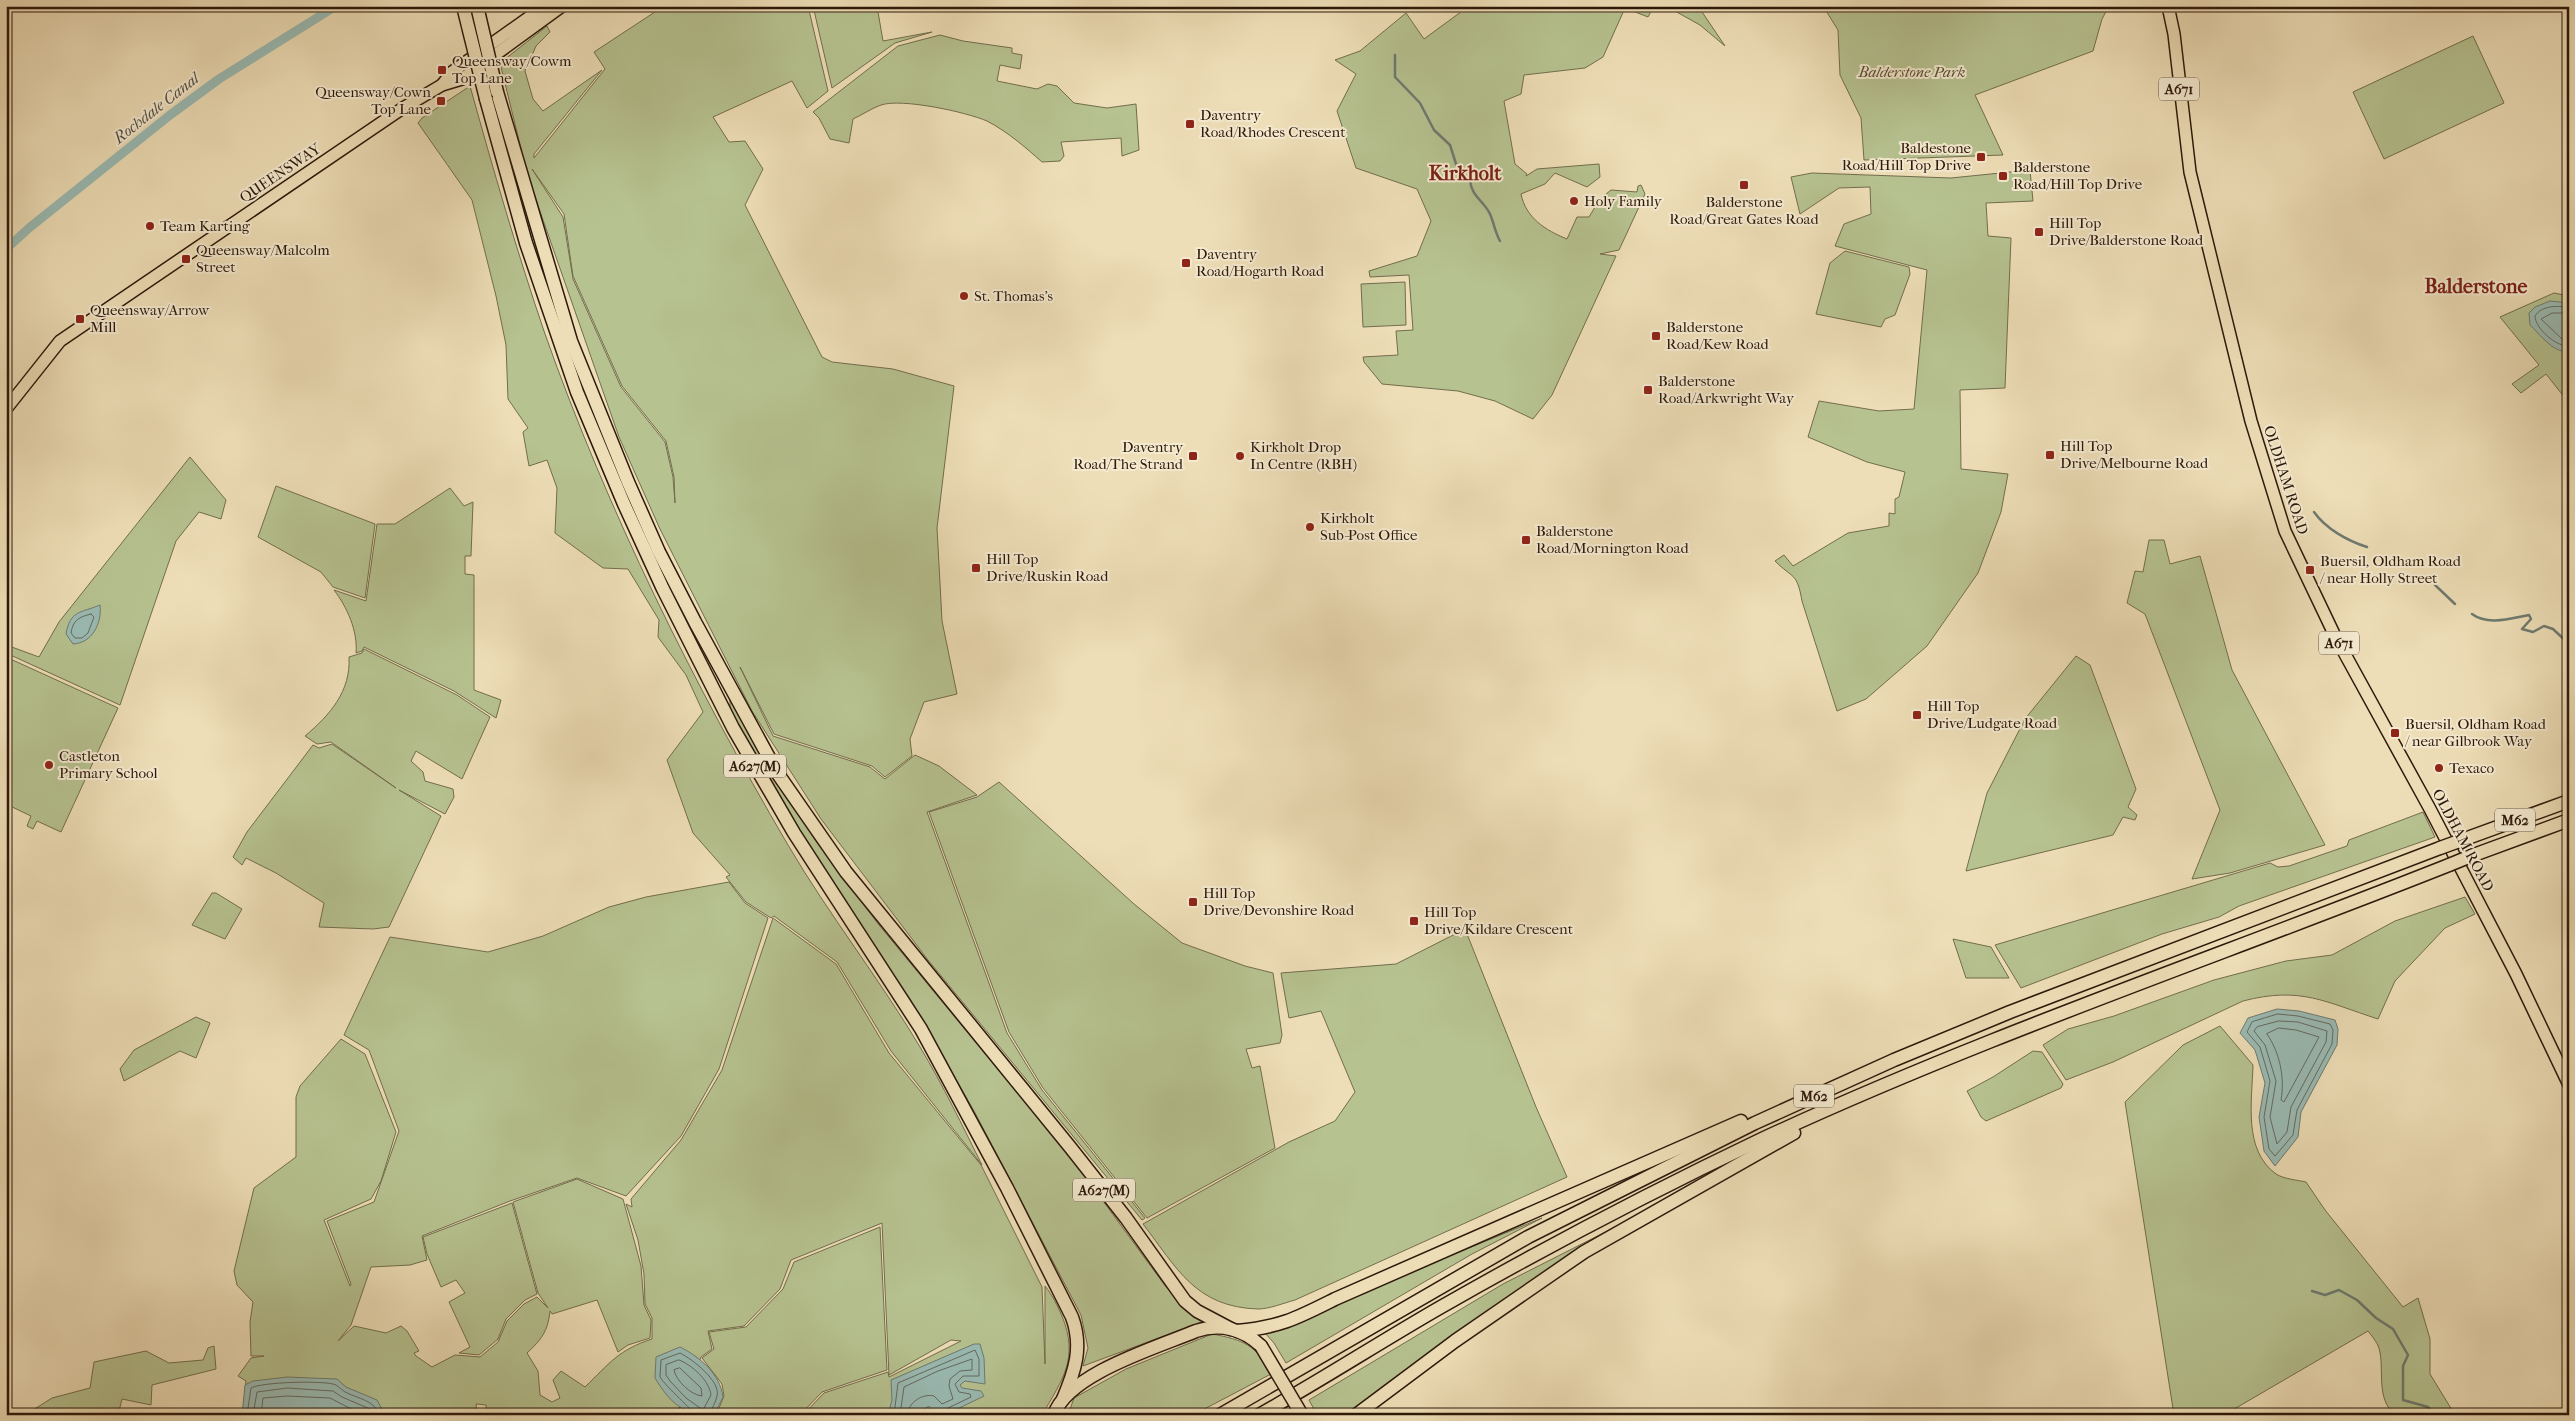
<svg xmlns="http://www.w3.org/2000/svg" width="2575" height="1421" font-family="'IM FELL French Canon',serif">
<rect width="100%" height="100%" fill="#eedeb7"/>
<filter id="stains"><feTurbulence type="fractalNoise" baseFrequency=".004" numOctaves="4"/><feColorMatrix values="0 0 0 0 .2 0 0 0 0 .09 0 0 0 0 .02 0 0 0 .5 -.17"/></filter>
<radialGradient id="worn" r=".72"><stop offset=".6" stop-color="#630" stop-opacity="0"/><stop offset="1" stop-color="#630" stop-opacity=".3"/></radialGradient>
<!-- green -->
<g fill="#b6c290" stroke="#726d4d" fill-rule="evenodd">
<path d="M664,6H808L828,91L807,108L792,81L713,117L729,142L745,141L763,169L745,205L822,357L832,362L893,369L954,386L937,528L942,621L957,694L924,702L910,739L912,756L885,777L872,766L774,734L740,667L773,736L870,767L885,779L915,755L939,766L977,795L927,812L1007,1033L1042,1090L1145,1218L1142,1220L928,960L821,819L752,711L660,529L619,437L528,177L500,63L547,26L550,32L536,46L525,71L533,99L543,111L602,70L534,154V158L605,69L594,52ZM532,169L564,214L573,276L622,386L666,441L674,477L675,503L673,477L665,442L621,387L573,279L563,217Z"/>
<polygon points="813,6 877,6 883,41 932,32 895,43 832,88"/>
<path d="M1469,6H1654L1648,17L1625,8L1603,57L1585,68L1524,75L1521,94L1504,101L1515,164L1527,174L1526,176L1537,169L1599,164L1600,177L1587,187L1555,173L1545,184L1521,194C1526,218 1545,230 1567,239L1577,217H1589L1600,199L1611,190L1637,192L1638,186L1641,185L1645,194L1619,250L1600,254L1616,256L1552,395L1533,419L1495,401L1458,391L1382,384L1364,362L1363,357L1398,355L1396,331L1413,330L1409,275L1370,277L1369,271L1417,256L1431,221L1417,189L1356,168L1337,111L1356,74L1335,60L1360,51L1406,13L1424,39Z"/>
<polygon points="1666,6 1698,6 1725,46 1700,25"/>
<polygon points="1823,6 2109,6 2102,19 2093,51 1975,95 2003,155 1864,160 1861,118 1840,75 1838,30"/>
<path d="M940,35L963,41L1012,48V53L1022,55L1020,69L1000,65L997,81L1037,89L1048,84L1057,86L1074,103L1107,108L1136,104L1139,150L1122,156L1121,138L1061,142L1064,156L1060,161L1042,162C1025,147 1008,132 987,121C966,112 902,98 881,105C872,108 862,115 853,119L849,143L830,139L819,118L813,112L898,46Z"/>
<polygon points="2473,36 2504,103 2384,159 2353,92"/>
<path d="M470,86C493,169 517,252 545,334C608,512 693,683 788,845C829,915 879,978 920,1047C943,1085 962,1125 982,1165L891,1051L837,962L774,916L771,918L746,902L726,877L730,875L693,833L667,760L703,712L686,675L658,637L659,620L628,569L603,568L555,533L557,488L547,460L529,466L523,432L528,428L508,399L506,345L496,296L472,200L418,123L422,118Z"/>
<path d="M2030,170L2033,201L1986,203L1988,236L2011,238L2005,388L1960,390L1961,469L2008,474L2001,512L1978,573L1927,646L1866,699L1837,711L1802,601C1797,572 1793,579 1775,561L1784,555L1793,566L1848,533L1889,526V513L1895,514V499L1899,497L1905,472L1867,462L1808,437L1819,401L1879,411L1914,409L1927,270L1835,246L1844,224L1871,214L1870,187L1839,188L1800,214L1791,177L1812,173L1951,178Z"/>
<polygon points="1845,251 1909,267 1910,274 1895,315 1885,319 1881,327 1816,314 1830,263"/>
<polygon points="1405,282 1406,325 1363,327 1361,284"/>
<polygon points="2554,293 2569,296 2569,403 2546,374 2521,393 2512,384 2539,365 2500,317"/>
<polygon points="190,457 226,500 221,519 199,512 176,541 120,705 6,653 9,646 39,657 59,622"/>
<polygon points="276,486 375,524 365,598 333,587 321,572 258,537"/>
<path d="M450,488L464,506L473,502L471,556H465V574L474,575V690L501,700L496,718L454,691L364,647L362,651L356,653C358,631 347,607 334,590L366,601L377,524H395Z"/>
<polygon points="2149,540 2164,540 2170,564 2200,556 2232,670 2325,845 2230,873 2192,879 2220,810 2145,614 2127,603 2135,571 2143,572"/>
<path d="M364,649L457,695L490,717L462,779L416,751L411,761L423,772L425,781L453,789L454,797L445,814L399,790L441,816L389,927L373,929L319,927L324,903L276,873L246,858L242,865L233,857L247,832L313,745L319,748L332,744L396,788L331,742L317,744L305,736C330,715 351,691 349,657L362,653Z"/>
<polygon points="2076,656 2090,665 2136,789 2128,807 2137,815 2135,820 2123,817 2113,835 1966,871 1987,793 2025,719"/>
<polygon points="6,657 118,708 61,832 37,821 33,829 27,826 31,816 6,804"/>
<polygon points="730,700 815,840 879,925 1076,1164 1166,1287 1202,1322 1083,1366 1088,1348 1081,1315 974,1111 910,999 823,870 730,710"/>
<polygon points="999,782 1134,904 1182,943 1245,966 1273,973 1282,1035 1280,1043 1246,1049 1252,1068 1260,1066 1275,1148 1147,1218 1043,1088 1009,1032 929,812 977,797"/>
<polygon points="2423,812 2435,837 2239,906 2219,917 2162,934 2021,988 1995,945 2270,863 2278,867 2289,866 2347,846 2349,840"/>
<path d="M729,882L745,903L768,918L719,1069L681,1136L626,1196L577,1178L510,1201L422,1236L427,1260L410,1265L371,1267L351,1325L338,1341L354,1326L386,1333L401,1326L407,1331L419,1351L414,1353L416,1356L432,1367L455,1355L480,1357L498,1342L507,1321L524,1304L537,1297L548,1308L538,1293L513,1202L577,1179L623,1199L641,1266L644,1305L651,1320L650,1338L628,1345L618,1352L597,1300L552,1314L550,1311C548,1331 542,1339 527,1353L538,1371L540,1395L552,1402L560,1398L553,1380L561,1371L585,1387C610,1363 618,1350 652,1339V1318L645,1304L644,1274L638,1240L626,1204L632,1207L631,1199L681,1140L722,1070L773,918L836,964L889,1053L981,1165L1042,1287L1045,1364V1286C1053,1296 1057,1305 1062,1316C1079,1358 1063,1379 1042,1415H803L824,1393L888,1372L889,1377L961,1341L951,1340L889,1375L882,1223L791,1260L780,1289L744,1326L708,1331L712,1349L701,1357L679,1409V1415H487L486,1405L476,1404L477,1415H243L246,1381L238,1376L251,1358L264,1356H251L250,1322L253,1302L237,1285L234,1271L254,1188L296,1157V1097L300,1086L341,1039L365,1054L396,1132L381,1181L371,1199L324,1220L350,1286L351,1284L327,1221L374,1202L399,1131L369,1050L344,1035L390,937L488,952L543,936L609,907L646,897Z"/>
<polygon points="212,893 216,893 242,909 225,939 192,925"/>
<path d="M2465,897L2475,914L2445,928L2395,981L2378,1019C2325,1002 2301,986 2243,1001L2113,1062L2066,1080L2043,1045L2068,1029L2114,1016L2214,980L2286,961L2332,955L2395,921Z"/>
<path d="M1465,929L1536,1107L1567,1177L1295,1300C1284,1303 1269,1309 1258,1309C1195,1307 1177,1268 1143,1224L1289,1142L1335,1121L1355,1092L1321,1011L1289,1018L1281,973L1396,964Z"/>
<polygon points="1953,939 1991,947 2009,978 1966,978"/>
<polygon points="196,1017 210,1023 196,1058 180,1051 124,1081 120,1069 134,1050"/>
<path d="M2220,1026L2253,1065C2252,1102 2243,1150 2276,1174C2284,1179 2297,1180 2306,1182L2325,1210L2403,1307L2418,1298L2430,1339V1374L2455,1415H2395C2375,1398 2385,1369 2379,1348C2377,1342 2372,1336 2368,1331L2224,1415H2174L2125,1102L2183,1045Z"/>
<polygon points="2033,1051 2042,1052 2063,1084 2061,1088 1986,1121 1981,1117 1967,1091 1993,1077"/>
<polygon points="512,1203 537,1294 525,1300 506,1319 498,1339 479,1355 459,1353 470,1347 449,1302 465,1293 456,1280 441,1287 427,1254 423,1237"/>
<polygon points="1542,1218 1472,1254 1286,1363 1274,1343 1264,1332"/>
<polygon points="1623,1223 1350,1415 1317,1415 1309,1400 1503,1284"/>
<polygon points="880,1227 887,1370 822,1392 800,1415 716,1415 724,1396 722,1384 702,1358 714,1349 709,1332 746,1327 783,1289 794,1262"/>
<path d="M1212,1334C1243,1340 1256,1344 1271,1374L1193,1415H1068L1074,1398L1126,1369Z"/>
<polygon points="214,1346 216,1369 152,1385 151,1405 122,1399 118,1415 25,1415 52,1398 90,1388 94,1362 146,1351 169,1363 203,1360 208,1348"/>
</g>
<!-- water -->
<g fill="#9abbb4" stroke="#6e7a70">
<path d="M2550,301L2569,303V350C2555,356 2539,333 2530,325L2529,313L2535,307Z"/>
<path d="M100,605C102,624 92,643 73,644L66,634C70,610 81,613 100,605Z"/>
<polygon points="2277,1009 2299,1011 2335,1020 2338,1029 2337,1045 2301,1112 2298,1137 2275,1166 2264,1151 2259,1117 2265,1083 2255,1050 2240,1033 2248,1018"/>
<polygon points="974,1344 980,1344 984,1358 985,1384 965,1381 960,1385 962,1388 981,1391 984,1396 945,1415 927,1415 931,1410 929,1406 915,1415 888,1415 892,1400 891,1380"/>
<path d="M680,1347C700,1357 720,1374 723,1397L714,1415C683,1415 671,1404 655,1378L656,1357Z"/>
<polygon points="287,1377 337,1379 346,1387 377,1400 385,1415 242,1415 245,1385 253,1381"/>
</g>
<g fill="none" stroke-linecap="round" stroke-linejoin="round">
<!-- shore -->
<g stroke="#646a5f" stroke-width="1">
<path d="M2569,307C2557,306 2542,305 2535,316C2535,328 2556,347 2569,346"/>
<polyline points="2569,313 2552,313 2541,319 2562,339 2569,339"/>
<path d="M91,614L94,617L88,633L82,638H75L71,633C73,620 79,617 91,614Z"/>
<polygon points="2278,1014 2298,1016 2330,1024 2333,1030 2332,1044 2297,1110 2293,1135 2275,1156 2269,1149 2264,1117 2270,1081 2260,1047 2247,1032 2252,1022"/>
<polygon points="2279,1021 2298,1022 2327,1031 2326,1042 2291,1107 2287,1132 2277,1144 2270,1117 2276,1081 2265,1045 2254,1031 2257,1027"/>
<path d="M2279,1028L2296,1030L2319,1037L2284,1102L2281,1100C2285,1078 2280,1053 2267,1034Z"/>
<path d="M679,1360C692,1365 709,1380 711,1395L703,1410L686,1398L670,1381L666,1375V1365Z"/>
<path d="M680,1368L701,1388L702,1396C691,1395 676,1381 674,1370Z"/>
<path d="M247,1415L251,1388C261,1382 326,1380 336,1385C339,1387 342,1390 345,1392C359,1399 374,1400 380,1415"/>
<polyline points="253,1415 257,1392 287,1388 333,1391 342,1397 370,1409 373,1415"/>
<polyline points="261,1415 263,1398 287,1396 330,1398 363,1415"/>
<path d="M695,1415C694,1411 666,1387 660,1377L661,1360L680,1353C692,1359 721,1381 717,1396C716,1403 711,1408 710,1415"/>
<polyline points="894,1415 898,1383 975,1350 979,1359 979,1376 963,1376 955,1384 959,1392 970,1394 971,1397 948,1408 945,1415"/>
<path d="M900,1415L904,1387L938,1371L972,1359V1370L960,1371L950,1379L949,1386L953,1399L942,1404L934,1396C922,1393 908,1403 907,1415"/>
</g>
<!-- stream -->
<g stroke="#6e7a70" stroke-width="2.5">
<path d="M1395,55V77L1420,103L1434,130L1450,145L1457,167L1470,180C1471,196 1484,201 1490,214C1494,223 1495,232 1500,241"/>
<path d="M2314,512C2326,529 2348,541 2367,547"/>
<polyline points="2435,585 2455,604"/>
<path d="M2472,614C2488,626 2512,618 2529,615L2531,619L2522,629L2533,632L2544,626L2553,629L2569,644"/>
<polyline points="2312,1291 2325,1295 2339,1290 2357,1300 2376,1318 2393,1329 2408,1355 2403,1366 2403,1400 2428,1407 2434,1415"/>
</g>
<!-- canal -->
<polyline stroke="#9abbb4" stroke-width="9" points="6,249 29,228 170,115 219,79 336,6"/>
<!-- major casing -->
<g stroke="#2d180a" stroke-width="14">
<g id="major">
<polyline points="2168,6 2174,34 2190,172 2251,421 2285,531 2335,636 2430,809 2516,974 2569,1085"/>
<polyline points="442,85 452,72 545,6"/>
<polyline points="6,409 60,341 403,108 442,85 462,79 562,6"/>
</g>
</g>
<!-- highway casing -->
<g stroke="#2d180a" stroke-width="15">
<g id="highway">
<polyline points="497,92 571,341 628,482 659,552 695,622 778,774 846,872 1070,1147 1126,1218 1185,1301 1197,1311 1231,1329"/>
<path d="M486,99L526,243L577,392L624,504L663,589L733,728L794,833L921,1029L1007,1188L1072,1317C1083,1347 1075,1371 1063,1399"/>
<polyline points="2462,840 2569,801"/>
<polyline points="2471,856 2569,820"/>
<path d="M1237,1331C1281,1327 1297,1318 1335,1299L1741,1121"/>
<path d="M1054,1415C1067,1374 1158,1347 1196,1331C1220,1323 1243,1329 1261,1346"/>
<polyline points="1220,1415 1528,1237 1755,1123 1894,1060 2010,1012 2440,848"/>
<path d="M1259,1415C1320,1381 1380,1342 1441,1307C1546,1247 1653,1191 1762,1139C1986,1035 2220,956 2449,865"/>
<polyline points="1356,1415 1455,1341 1584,1252 1794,1133"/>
</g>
</g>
<!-- major -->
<use href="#major" stroke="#eedeb7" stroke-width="11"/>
<!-- highway -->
<use href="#highway" stroke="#eedeb7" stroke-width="12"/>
<!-- highway-bridge casing -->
<g stroke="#2d180a" stroke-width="15" stroke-linecap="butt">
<g id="highway-bridge">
<polyline points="463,6 486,99"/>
<polyline points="477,6 497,92"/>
<polyline points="2440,848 2462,840"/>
<polyline points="2449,865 2471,856"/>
<polyline points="1261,1346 1302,1415"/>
</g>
</g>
<!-- highway-bridge -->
<use href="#highway-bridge" stroke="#eedeb7" stroke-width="12"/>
</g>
<!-- markers -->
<g fill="#8f2418" stroke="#f4ead0" stroke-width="2">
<rect x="437" y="65" width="10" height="10" rx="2.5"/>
<rect x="436" y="96" width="10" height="10" rx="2.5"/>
<rect x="1185" y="119" width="10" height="10" rx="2.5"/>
<rect x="1976" y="152" width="10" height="10" rx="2.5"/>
<rect x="1998" y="171" width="10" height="10" rx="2.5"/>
<rect x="1739" y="180" width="10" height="10" rx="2.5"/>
<circle cx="1574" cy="201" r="5"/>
<circle cx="150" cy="226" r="5"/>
<rect x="2034" y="227" width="10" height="10" rx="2.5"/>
<rect x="181" y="254" width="10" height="10" rx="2.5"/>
<rect x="1181" y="258" width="10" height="10" rx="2.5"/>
<circle cx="964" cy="296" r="5"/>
<rect x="75" y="314" width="10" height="10" rx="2.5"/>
<rect x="1651" y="331" width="10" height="10" rx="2.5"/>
<rect x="1643" y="385" width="10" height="10" rx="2.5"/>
<rect x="2045" y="450" width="10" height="10" rx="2.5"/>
<rect x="1188" y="451" width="10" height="10" rx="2.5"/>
<circle cx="1240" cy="456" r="5"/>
<circle cx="1310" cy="527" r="5"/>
<rect x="1521" y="535" width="10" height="10" rx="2.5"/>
<rect x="971" y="563" width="10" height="10" rx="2.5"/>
<rect x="2305" y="565" width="10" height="10" rx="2.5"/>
<rect x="1912" y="710" width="10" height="10" rx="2.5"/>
<rect x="2390" y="728" width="10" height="10" rx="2.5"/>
<circle cx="49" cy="765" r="5"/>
<circle cx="2439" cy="768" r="5"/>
<rect x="1188" y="897" width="10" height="10" rx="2.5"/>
<rect x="1409" y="916" width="10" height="10" rx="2.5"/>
</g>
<g text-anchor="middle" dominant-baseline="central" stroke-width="4" stroke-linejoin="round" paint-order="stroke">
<!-- shield labels -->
<g fill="#f4ead0" stroke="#695745" stroke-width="1">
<rect x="2159" y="77.5" width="40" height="23" rx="4"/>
<rect x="2319" y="631.5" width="40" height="23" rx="4"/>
<rect x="724" y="754.5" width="62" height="23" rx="4"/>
<rect x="2495" y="808.5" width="40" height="23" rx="4"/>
<rect x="1794" y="1084.5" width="40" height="23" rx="4"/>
<rect x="1073" y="1178.5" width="62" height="23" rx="4"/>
</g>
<g font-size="14" font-weight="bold" fill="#2d180a">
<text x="2179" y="89">A671</text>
<text x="2339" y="643">A671</text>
<text x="755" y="766">A627(M)</text>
<text x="2515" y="820">M62</text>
<text x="1814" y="1096">M62</text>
<text x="1104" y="1190">A627(M)</text>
</g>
<!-- poi labels -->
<g font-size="15" fill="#2d180a" stroke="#f4ead0" text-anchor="start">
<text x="452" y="61">Queensway/Cowm<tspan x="452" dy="17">Top Lane</tspan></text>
<text x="431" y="92" text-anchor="end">Queensway/Cown<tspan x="431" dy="17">Top Lane</tspan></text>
<text x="1200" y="115">Daventry<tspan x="1200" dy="17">Road/Rhodes Crescent</tspan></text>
<text x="1971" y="148" text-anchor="end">Baldestone<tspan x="1971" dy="17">Road/Hill Top Drive</tspan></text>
<text x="2013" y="167">Balderstone<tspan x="2013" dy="17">Road/Hill Top Drive</tspan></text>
<text x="1584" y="201">Holy Family</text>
<text x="1744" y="202" text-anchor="middle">Balderstone<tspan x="1744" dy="17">Road/Great Gates Road</tspan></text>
<text x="2049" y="223">Hill Top<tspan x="2049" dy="17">Drive/Balderstone Road</tspan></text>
<text x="160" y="226">Team Karting</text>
<text x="196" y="250">Queensway/Malcolm<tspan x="196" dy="17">Street</tspan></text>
<text x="1196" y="254">Daventry<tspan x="1196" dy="17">Road/Hogarth Road</tspan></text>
<text x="974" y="296">St. Thomas's</text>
<text x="90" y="310">Queensway/Arrow<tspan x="90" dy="17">Mill</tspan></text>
<text x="1666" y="327">Balderstone<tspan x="1666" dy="17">Road/Kew Road</tspan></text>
<text x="1658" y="381">Balderstone<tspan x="1658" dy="17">Road/Arkwright Way</tspan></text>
<text x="2060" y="446">Hill Top<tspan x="2060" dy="17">Drive/Melbourne Road</tspan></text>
<text x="1183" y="447" text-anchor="end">Daventry<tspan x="1183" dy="17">Road/The Strand</tspan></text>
<text x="1250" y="447">Kirkholt Drop<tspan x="1250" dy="17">In Centre (RBH)</tspan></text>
<text x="1320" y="518">Kirkholt<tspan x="1320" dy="17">Sub-Post Office</tspan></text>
<text x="1536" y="531">Balderstone<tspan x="1536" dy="17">Road/Mornington Road</tspan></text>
<text x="986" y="559">Hill Top<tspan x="986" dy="17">Drive/Ruskin Road</tspan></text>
<text x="2320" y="561">Buersil, Oldham Road<tspan x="2320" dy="17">/ near Holly Street</tspan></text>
<text x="1927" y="706">Hill Top<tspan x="1927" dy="17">Drive/Ludgate Road</tspan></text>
<text x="2405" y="724">Buersil, Oldham Road<tspan x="2405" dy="17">/ near Gilbrook Way</tspan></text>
<text x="59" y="756">Castleton<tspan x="59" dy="17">Primary School</tspan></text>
<text x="2449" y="768">Texaco</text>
<text x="1203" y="893">Hill Top<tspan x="1203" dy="17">Drive/Devonshire Road</tspan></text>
<text x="1424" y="912">Hill Top<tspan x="1424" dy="17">Drive/Kildare Crescent</tspan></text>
</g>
<!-- park labels -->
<g font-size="15" font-style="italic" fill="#564b32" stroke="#f4ead0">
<text x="1912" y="72">Balderstone Park</text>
</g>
<!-- street labels -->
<g font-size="15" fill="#2d180a" stroke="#f4ead0">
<text transform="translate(280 173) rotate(-34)">QUEENSWAY</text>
<text transform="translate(2286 480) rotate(72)">OLDHAM ROAD</text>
<text transform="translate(2463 840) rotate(62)">OLDHAM ROAD</text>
</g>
<!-- water labels -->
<g font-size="16" font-style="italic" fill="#535146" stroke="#f4ead0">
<text transform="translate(156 108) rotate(-38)">Rochdale Canal</text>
</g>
<!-- district labels -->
<g font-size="20" font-weight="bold" fill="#7a1f14" stroke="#f4ead0">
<text x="1465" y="173">Kirkholt</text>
<text x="2476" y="286">Balderstone</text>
</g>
</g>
<!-- margin -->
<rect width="2575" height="1421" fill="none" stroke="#eedeb7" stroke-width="25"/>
<rect x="8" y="8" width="2560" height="1406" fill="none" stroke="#2d180a" stroke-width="2.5"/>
<rect x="12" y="12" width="2550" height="1396" fill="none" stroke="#2d180a"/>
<rect width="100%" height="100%" filter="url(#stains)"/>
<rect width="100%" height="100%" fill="url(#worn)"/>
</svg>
